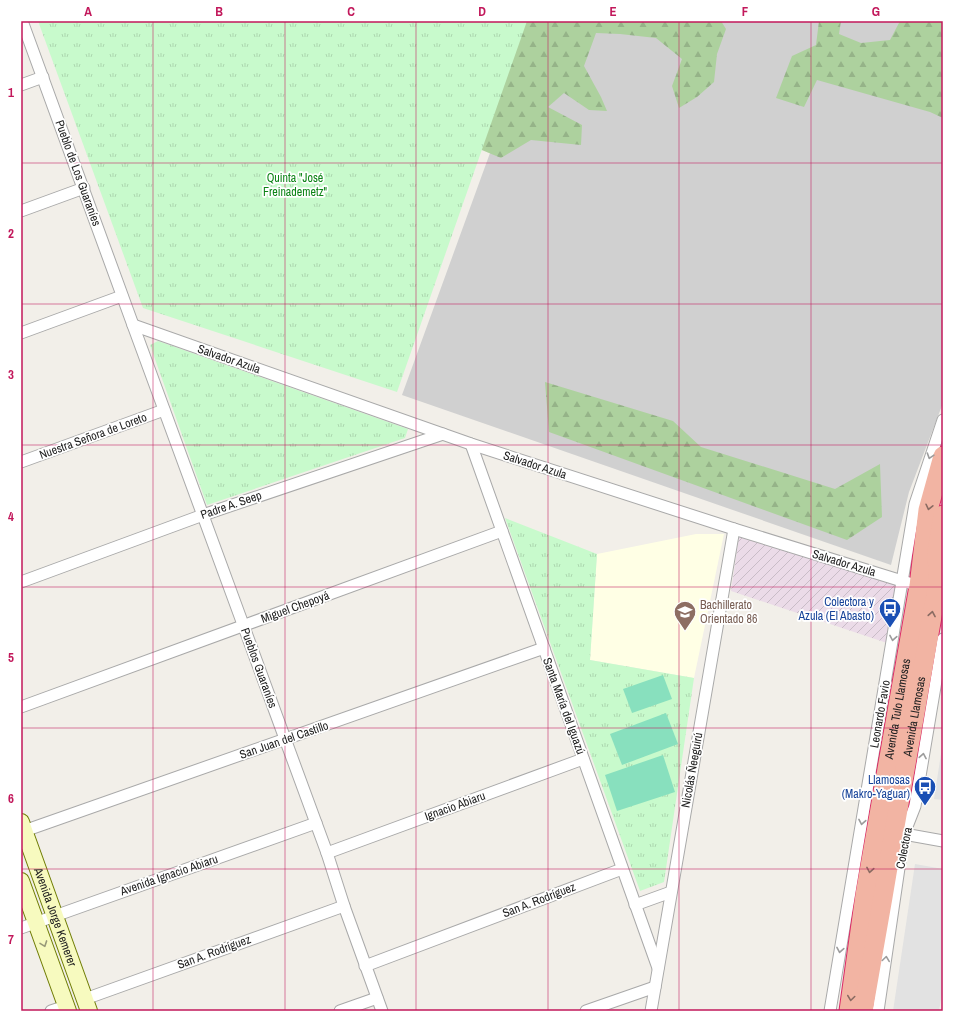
<svg xmlns="http://www.w3.org/2000/svg" width="964" height="1032" font-family="'Archivo Narrow',sans-serif">
<defs>
<pattern id="industrial-furrows" width="10" height="10" patternUnits="userSpaceOnUse"><rect width="10" height="10" fill="#ebdbe8"/><path d="M-1 1l2-2M0 10L10 0M9 11l2-2" fill="none" stroke="#c9bcc7"/></pattern>
<pattern id="forest-firs" width="22" height="20" patternUnits="userSpaceOnUse"><rect width="22" height="20" fill="#add19e"/><path d="M5 1l3.5 6h-7zM16 11l3.5 6h-7z" fill="#95b388"/></pattern>
<pattern id="park-tufts" width="24" height="20" patternUnits="userSpaceOnUse"><rect width="24" height="20" fill="#c8facc"/><path d="M3 7l-1-3M5 7V3M7 7l1-3M15 17l-1-3M17 17v-4M19 17l1-3" fill="none" stroke="#acd6af"/></pattern>
</defs>
<rect width="100%" height="100%" fill="#f2efe9"/>
<!-- industrial -->
<polygon fill="url(#industrial-furrows)" points="739,537 896,584 887,643 731,591"/>
<!-- education -->
<polygon fill="#ffffe5" points="696,534 724,534 694,678 590,660 597,554"/>
<!-- religious -->
<polygon fill="#d0d0d0" points="538,21 943,21 943,403 909,492 891,565 402,395"/>
<!-- forest -->
<g fill="url(#forest-firs)">
<polygon points="420,21 679,21 681,22 682,21 721,21 726,29 717,54 714,82 697,97 679,108 672,86 682,59 656,38 620,34 596,33 584,66 601,97 607,111 589,110 564,93 548,107 582,125 581,145 531,140 501,158 465,143"/>
<polygon points="819,21 841,21 839,34 861,43 890,40 900,21 943,21 943,118 930,112 817,80 804,107 776,98 792,56 816,45"/>
<polygon points="545,382 673,421 701,447 835,489 880,464 882,517 847,540 549,432"/>
</g>
<!-- park -->
<g fill="url(#park-tufts)">
<polygon points="38,21 527,21 397,392 143,308"/>
<polygon points="158,341 408,429 405,438 207,505 150,345"/>
<polygon points="505,518 597,554 590,660 694,678 664,882 640,891"/>
</g>
<!-- pitch -->
<g fill="#88e0be">
<polygon points="663,675 672,699 632,713 623,689"/>
<polygon points="666,713 678,744 622,765 610,734"/>
<polygon points="663,755 675,792 617,811 605,775"/>
</g>
<!-- parking -->
<g fill="#e2e2e2">
<polygon points="943,741 943,800 934,799"/>
<polygon points="915,864 943,869 943,988 939,1011 893,1011"/>
</g>
<g fill="none" stroke-linecap="round" stroke-linejoin="round">
<!-- minor casing -->
<g stroke="#a9a9a9" stroke-width="13">
<g id="minor">
<polyline points="22,21 133,325 327,853 344,906 382,1011"/>
<polyline points="21,85 43,77"/>
<polyline points="21,211 84,188"/>
<polyline points="133,325 471,444 734,529 902,581 924,587"/>
<polyline points="21,333 122,296"/>
<polyline points="471,444 658,968"/>
<polyline points="21,462 164,410"/>
<polyline points="21,582 203,515 443,434"/>
<polyline points="21,707 502,531"/>
<polyline points="24,831 544,648"/>
<polyline points="904,834 943,841"/>
<polyline points="327,853 583,759"/>
<polyline points="635,905 671,892"/>
<polyline points="21,928 316,823"/>
<polyline points="365,966 622,869"/>
<polyline points="85,999 344,906"/>
<polyline points="51,1011 66,1006"/>
<polyline points="340,1011 377,998"/>
<polyline points="586,1011 655,987"/>
<polyline points="651,1011 734,529"/>
<polyline points="830,1011 915,504 943,420"/>
<polyline points="878,1011 904,834 915,806 943,639"/>
</g>
</g>
<!-- secondary casing -->
<g stroke="#707d05" stroke-width="18">
<g id="secondary">
<path id="s1" d="M21,822L89,1011"/>
<polyline points="21,881 68,1011"/>
</g>
</g>
<!-- trunk casing -->
<g stroke="#dc2a67" stroke-width="21">
<g id="trunk">
<path id="s2" d="M849,1011L865,895L919,586L928,510L943,456"/>
<path id="s3" d="M863,1011L883,897L894,832L937,588L938,577L937,551L943,515"/>
</g>
</g>
<!-- minor -->
<use href="#minor" stroke="#fff" stroke-width="11"/>
<!-- secondary -->
<use href="#secondary" stroke="#f7fabf" stroke-width="16"/>
<!-- trunk -->
<use href="#trunk" stroke="#f2b4a3" stroke-width="19"/>
</g>
<!-- one-way arrows -->
<defs><path id="oneway-chevron" d="M-2-3.5L2.5 0L-2 3.5" fill="none" stroke-width="1.6" stroke-linecap="round" stroke-linejoin="round"/></defs>
<g stroke="#9c9c9c">
<use href="#oneway-chevron" transform="translate(930 456) rotate(108)"/>
<use href="#oneway-chevron" transform="translate(893 638) rotate(100)"/>
<use href="#oneway-chevron" transform="translate(923 756) rotate(-80)"/>
<use href="#oneway-chevron" transform="translate(862 822) rotate(100)"/>
<use href="#oneway-chevron" transform="translate(840 950) rotate(100)"/>
<use href="#oneway-chevron" transform="translate(886 959) rotate(-82)"/>
</g>
<g stroke="#8a6b62">
<use href="#oneway-chevron" transform="translate(929 507) rotate(103)"/>
<use href="#oneway-chevron" transform="translate(932 614) rotate(-80)"/>
<use href="#oneway-chevron" transform="translate(870 870) rotate(100)"/>
<use href="#oneway-chevron" transform="translate(851 998) rotate(98)"/>
</g>
<use stroke="#979978" href="#oneway-chevron" transform="translate(44 944) rotate(70)"/>
<!-- grid -->
<path fill="none" stroke="#c2185b" stroke-width="1" stroke-opacity="0.55" d="M153,21V1011M285,21V1011M416,21V1011M548,21V1011M679,21V1011M811,21V1011M21,163H943M21,304H943M21,445H943M21,587H943M21,728H943M21,869H943"/>
<!-- icons -->
<defs>
<g id="bus-pin" transform="scale(1.15)"><path d="M0 17L-7.5 6A9.5 9.5 0 1 1 7.5 6Z" fill="#1a4fb4" stroke="#fff"/><path d="M-5-6H5V4H4V6H2V4H-2V6H-4V4H-5ZM-3.5-4V0h7V-4ZM-3.5 1.2v1.5H-2V1.2ZM2 1.2v1.5H3.5V1.2Z" fill="#fff"/></g>
<g id="school-pin" transform="scale(1.15)"><path d="M0 17L-7.5 6A9.5 9.5 0 1 1 7.5 6Z" fill="#8d6e63" stroke="#fff"/><path d="M0-5L7-2L0 1L-7-2ZM-4 1L0 2.5L4 1V4Q0 6-4 4Z" fill="#fff"/></g>
</defs>
<g fill-rule="evenodd">
<use href="#bus-pin" x="890" y="609"/>
<use href="#school-pin" x="685" y="612"/>
<use href="#bus-pin" x="925" y="787"/>
</g>
<g text-anchor="middle" dominant-baseline="central" stroke-width="3.5" stroke-linejoin="round" paint-order="stroke">
<!-- street labels -->
<g font-size="12" fill="#222" stroke="#fff">
<text transform="translate(78 173) rotate(70)">Pueblo de Los Guaraníes</text>
<text transform="translate(229 359) rotate(19)">Salvador Azula</text>
<text transform="translate(93 436) rotate(-20)">Nuestra Señora de Loreto</text>
<text transform="translate(535 465) rotate(18)">Salvador Azula</text>
<text transform="translate(231 505) rotate(-19)">Padre A. Seep</text>
<text transform="translate(844 563) rotate(17)">Salvador Azula</text>
<text transform="translate(295 607) rotate(-20)">Miguel Chepoyá</text>
<text transform="translate(259 668) rotate(70)">Pueblos Guaraníes</text>
<text transform="translate(564 706) rotate(70)">Santa María del Iguazú</text>
<text stroke="none"><textPath href="#s2" startOffset="306">Avenida Tulo Llamosas</textPath></text>
<text transform="translate(880 714) rotate(-80)">Leonardo Favio</text>
<text stroke="none"><textPath href="#s3" startOffset="299">Avenida Llamosas</textPath></text>
<text transform="translate(284 740) rotate(-19)">San Juan del Castillo</text>
<text transform="translate(692 770) rotate(-80)">Nicolás Ñeeguirú</text>
<text transform="translate(455 806) rotate(-20)">Ignacio Abiaru</text>
<text transform="translate(904 848) rotate(-79)">Colectora</text>
<text transform="translate(169 875) rotate(-19)">Avenida Ignacio Abiaru</text>
<text transform="translate(539 900) rotate(-21)">San A. Rodríguez</text>
<text stroke="none"><textPath href="#s1" startOffset="101">Avenida Jorge Kemerer</textPath></text>
<text transform="translate(214 952) rotate(-20)">San A. Rodríguez</text>
</g>
<!-- park labels -->
<g font-size="12" fill="#0c8416" stroke="#fff">
<text x="295" y="178">Quinta "José<tspan x="295" dy="14">Freinademetz"</tspan></text>
</g>
<!-- transit labels -->
<g font-size="12" fill="#164399" stroke="#fff" text-anchor="end">
<text x="874" y="602">Colectora y<tspan x="874" dy="14">Azula (El Abasto)</tspan></text>
<text x="910" y="780">Llamosas<tspan x="910" dy="14">(Makro-Yaguar)</tspan></text>
</g>
<!-- education labels -->
<g font-size="12" fill="#785e54" stroke="#fff" text-anchor="start">
<text x="700" y="605">Bachillerato<tspan x="700" dy="14">Orientado 86</tspan></text>
</g>
</g>
<!-- border -->
<rect width="964" height="1032" fill="none" stroke="#ffffff" stroke-width="44"/>
<rect x="22" y="22" width="920" height="988" fill="none" stroke="#c2185b" stroke-width="1.5"/>
<g font-size="13" text-anchor="middle" font-weight="bold" fill="#c2185b">
<text x="88" y="16">A</text>
<text x="219" y="16">B</text>
<text x="351" y="16">C</text>
<text x="482" y="16">D</text>
<text x="613" y="16">E</text>
<text x="745" y="16">F</text>
<text x="876" y="16">G</text>
<text x="11" y="97">1</text>
<text x="11" y="238">2</text>
<text x="11" y="379">3</text>
<text x="11" y="521">4</text>
<text x="11" y="662">5</text>
<text x="11" y="803">6</text>
<text x="11" y="944">7</text>
</g>
</svg>
